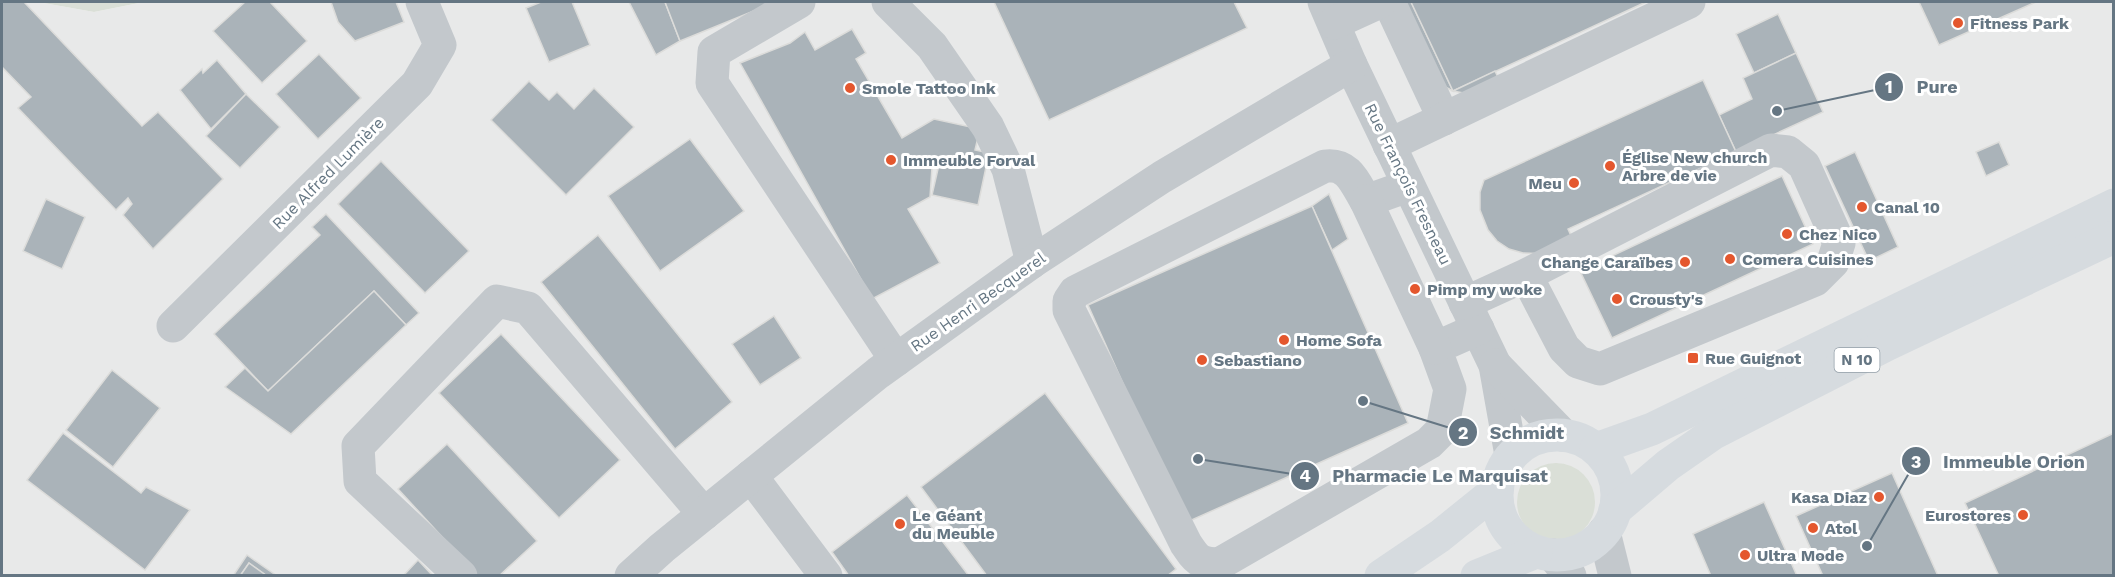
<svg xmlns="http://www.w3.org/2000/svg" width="2115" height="577" font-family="'Work Sans',sans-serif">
<rect width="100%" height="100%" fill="#fafaf8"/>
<!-- built -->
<polygon fill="#e8e9e9" points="2,2 38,2 94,12 144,2 2113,2 2113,575 2,575"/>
<!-- green -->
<g fill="#dadfd7">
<polygon points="38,2 144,2 94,12"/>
<circle cx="1556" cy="502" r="39"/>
</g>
<!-- building -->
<g fill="#aab3b9" stroke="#dcdcda" stroke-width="1.5">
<polygon points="2,2 24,2 142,126 158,112 223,179 153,249 123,215 132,204 128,198 116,210 18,108 31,97 2,67"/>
<polygon points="245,2 270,2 307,41 262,83 213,31"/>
<polygon points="331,2 396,2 404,22 355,41 338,22"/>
<polygon points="541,2 572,2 590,45 549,62 526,8"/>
<polygon points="629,2 665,2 680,41 656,55"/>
<polygon points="665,2 776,2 680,41"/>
<polygon points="994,2 1234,2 1247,28 1049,120"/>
<polygon points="1398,2 1411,2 1453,91 1428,78"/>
<polygon points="1411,2 1646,2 1453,91"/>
<polygon points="1919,2 2036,2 1939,45"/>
<polygon points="1778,14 1796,53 1754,73 1736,34"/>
<polygon points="852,29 866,53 856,59 902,138 934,119 980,129 975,150 989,153 978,205 932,195 938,169 932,167 930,197 908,209 940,263 872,299 740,63 790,43 805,32 815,50"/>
<polygon points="1796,53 1823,112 1736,152 1719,115 1752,99 1743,78"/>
<polygon points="319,54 361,98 318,139 276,94"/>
<polygon points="217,60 246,94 211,129 180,90 202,69 203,73"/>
<polygon points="1495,71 1500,82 1474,95 1453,91"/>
<polygon points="1703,80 1736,152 1568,229 1574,242 1548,254 1523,253 1509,249 1497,241 1488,230 1480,210 1480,192 1484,180"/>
<polygon points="529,81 549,100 557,92 574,109 594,88 634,127 566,195 491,120"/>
<polygon points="246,94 280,127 240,168 206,136"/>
<polygon points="690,139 744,211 660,271 608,196"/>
<polygon points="1999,142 2009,165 1986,176 1976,152"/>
<polygon points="1855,152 1898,247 1869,261 1825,166"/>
<polygon points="381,161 469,251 425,293 338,204"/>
<polygon points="1782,176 1813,244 1612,338 1580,271"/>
<polygon points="1329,194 1348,239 1332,250 1312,206"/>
<polygon points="46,199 85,217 62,269 23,251"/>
<polygon points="1312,206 1408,423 1185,523 1088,305"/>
<polygon points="326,214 419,313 406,325 374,291 268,391 214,334 320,235 312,227"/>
<polygon points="598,235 732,402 675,449 541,282"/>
<polygon points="374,291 406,325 291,434 225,387 245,368 268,391"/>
<polygon points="774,316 801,358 760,385 732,344"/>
<polygon points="501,334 620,460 559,518 439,393"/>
<polygon points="112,370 160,408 113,467 66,430"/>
<polygon points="1045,393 1176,569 1167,576 987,576 921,487"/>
<polygon points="63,433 141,493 146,487 190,510 145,570 27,480"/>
<polygon points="2114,433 2114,576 1999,576 1965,503"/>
<polygon points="447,444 537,541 499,576 478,576 398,489"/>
<polygon points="1892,473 1938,576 1823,576 1796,516"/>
<polygon points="907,495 969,576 849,576 832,552"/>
<polygon points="1764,502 1797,576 1711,576 1693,534"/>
<polygon points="247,555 277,576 267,576 249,563 240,576 233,576"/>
<polygon points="418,560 433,576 403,576"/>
<polygon points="249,563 267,576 240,576"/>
</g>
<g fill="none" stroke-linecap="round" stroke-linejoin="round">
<!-- minor -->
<g stroke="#c3c8cc" stroke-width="33">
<polyline points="799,2 714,52 712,83 896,360"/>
<polyline points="888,2 932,46 988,127 1008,169 1032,262"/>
<polyline points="1324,2 1351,65 1495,365 1511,455"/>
<polyline points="1389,2 1444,119"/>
<polyline points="1334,23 1380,2"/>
<polyline points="1389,145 1689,2"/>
<path d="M1408,186L1366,201C1355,183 1349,163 1325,166L1075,292L1069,301V310L1186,544C1196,559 1199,564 1219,564L1429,443L1442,430L1450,389L1435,348L1478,329"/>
<polyline points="1366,201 1435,348"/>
<polyline points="1465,303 1526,275 1564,348 1578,362 1600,369 1815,280 1833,262 1839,243 1804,165 1788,152 1771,150 1526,275"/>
<polyline points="173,326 417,84 440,45 422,2"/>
<polyline points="1495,365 1563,435"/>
<polyline points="751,476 826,576"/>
<polyline points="1604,532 1615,576"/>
<polyline points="1553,555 1570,576"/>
<polyline points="461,576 360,481 358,446 497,301 528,308 704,514"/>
<polyline points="631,576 662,548 878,373 1032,262 1162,177 1351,65"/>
</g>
<!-- major -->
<g stroke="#d6dbdf" stroke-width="33">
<circle cx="1557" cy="495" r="60"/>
<polyline points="1596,449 1652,429 2114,205"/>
<polyline points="1615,510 1668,465 1714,433 1888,344 2114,237"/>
<polyline points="1381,576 1440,536 1497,490"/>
<polyline points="1477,576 1536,552"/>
</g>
</g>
<!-- markers -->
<g fill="#e4572e" stroke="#fff" stroke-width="2">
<circle cx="1958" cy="23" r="6"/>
<circle cx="850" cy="88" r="6"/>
<circle cx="891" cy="160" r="6"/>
<circle cx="1610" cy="166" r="6"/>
<circle cx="1574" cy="183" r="6"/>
<circle cx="1862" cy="207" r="6"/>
<circle cx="1787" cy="234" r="6"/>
<circle cx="1730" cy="259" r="6"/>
<circle cx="1685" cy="262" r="6"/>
<circle cx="1415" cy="289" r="6"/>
<circle cx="1617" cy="299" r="6"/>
<circle cx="1284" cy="340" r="6"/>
<rect x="1687" y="352" width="12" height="12" rx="3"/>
<circle cx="1202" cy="360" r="6"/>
<circle cx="1879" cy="497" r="6"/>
<circle cx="2023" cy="515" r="6"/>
<circle cx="900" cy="524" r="6"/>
<circle cx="1813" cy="528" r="6"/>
<circle cx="1745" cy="555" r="6"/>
</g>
<g text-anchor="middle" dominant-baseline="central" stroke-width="6" stroke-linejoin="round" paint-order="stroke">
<!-- shield labels -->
<rect fill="#fff" stroke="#939fa8" stroke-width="1.5" x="1834.5" y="348" width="45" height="24" rx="4.5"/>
<g font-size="15" font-weight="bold" fill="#657683">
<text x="1857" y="360">N 10</text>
</g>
<!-- poi labels -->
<g font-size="16" font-weight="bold" fill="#657683" stroke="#fff" text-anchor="start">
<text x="1970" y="23">Fitness Park</text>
<text x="862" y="88">Smole Tattoo Ink</text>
<text x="1622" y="157">Église New church<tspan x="1622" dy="18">Arbre de vie</tspan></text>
<text x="903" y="160">Immeuble Forval</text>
<text x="1562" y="183" text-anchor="end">Meu</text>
<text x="1874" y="207">Canal 10</text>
<text x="1799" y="234">Chez Nico</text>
<text x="1742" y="259">Comera Cuisines</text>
<text x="1673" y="262" text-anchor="end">Change Caraïbes</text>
<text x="1427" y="289">Pimp my woke</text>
<text x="1629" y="299">Crousty's</text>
<text x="1296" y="340">Home Sofa</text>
<text x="1705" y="358">Rue Guignot</text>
<text x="1214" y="360">Sebastiano</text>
<text x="1867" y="497" text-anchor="end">Kasa Diaz</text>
<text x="912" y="515">Le Géant<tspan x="912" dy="18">du Meuble</tspan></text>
<text x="2011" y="515" text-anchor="end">Eurostores</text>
<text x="1825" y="528">Atol</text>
<text x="1757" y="555">Ultra Mode</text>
</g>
<!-- street labels -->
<g font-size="16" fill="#657683" stroke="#fff">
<text transform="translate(328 173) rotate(-45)">Rue Alfred Lumière</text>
<text transform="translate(1408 184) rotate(64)">Rue François Fresneau</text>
<text transform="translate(978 302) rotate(-35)">Rue Henri Becquerel</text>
</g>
</g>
<!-- callouts -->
<path fill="none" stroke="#657683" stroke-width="2" d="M1777 111L1889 87M1363 401L1463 432M1867 546L1916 461M1198 459L1305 476"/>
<g fill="#657683" stroke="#fff" stroke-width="2">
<circle cx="1777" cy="111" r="6"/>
<circle cx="1363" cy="401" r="6"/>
<circle cx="1867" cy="546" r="6"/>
<circle cx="1198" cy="459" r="6"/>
<circle cx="1889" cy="87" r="15"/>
<circle cx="1463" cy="432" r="15"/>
<circle cx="1916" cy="461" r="15"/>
<circle cx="1305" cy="476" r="15"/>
</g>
<g font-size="18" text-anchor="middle" font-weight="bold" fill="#fff">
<text x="1889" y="93">1</text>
<text x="1463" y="439">2</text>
<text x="1916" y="468">3</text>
<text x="1305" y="482">4</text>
</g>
<g font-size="18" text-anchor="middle" font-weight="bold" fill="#657683" stroke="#fff" stroke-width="6" stroke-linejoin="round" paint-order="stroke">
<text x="1937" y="93">Pure</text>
<text x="1527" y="439">Schmidt</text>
<text x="2014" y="468">Immeuble Orion</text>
<text x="1440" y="482">Pharmacie Le Marquisat</text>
</g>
<!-- border -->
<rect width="2115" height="577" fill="none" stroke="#657683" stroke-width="6"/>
</svg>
